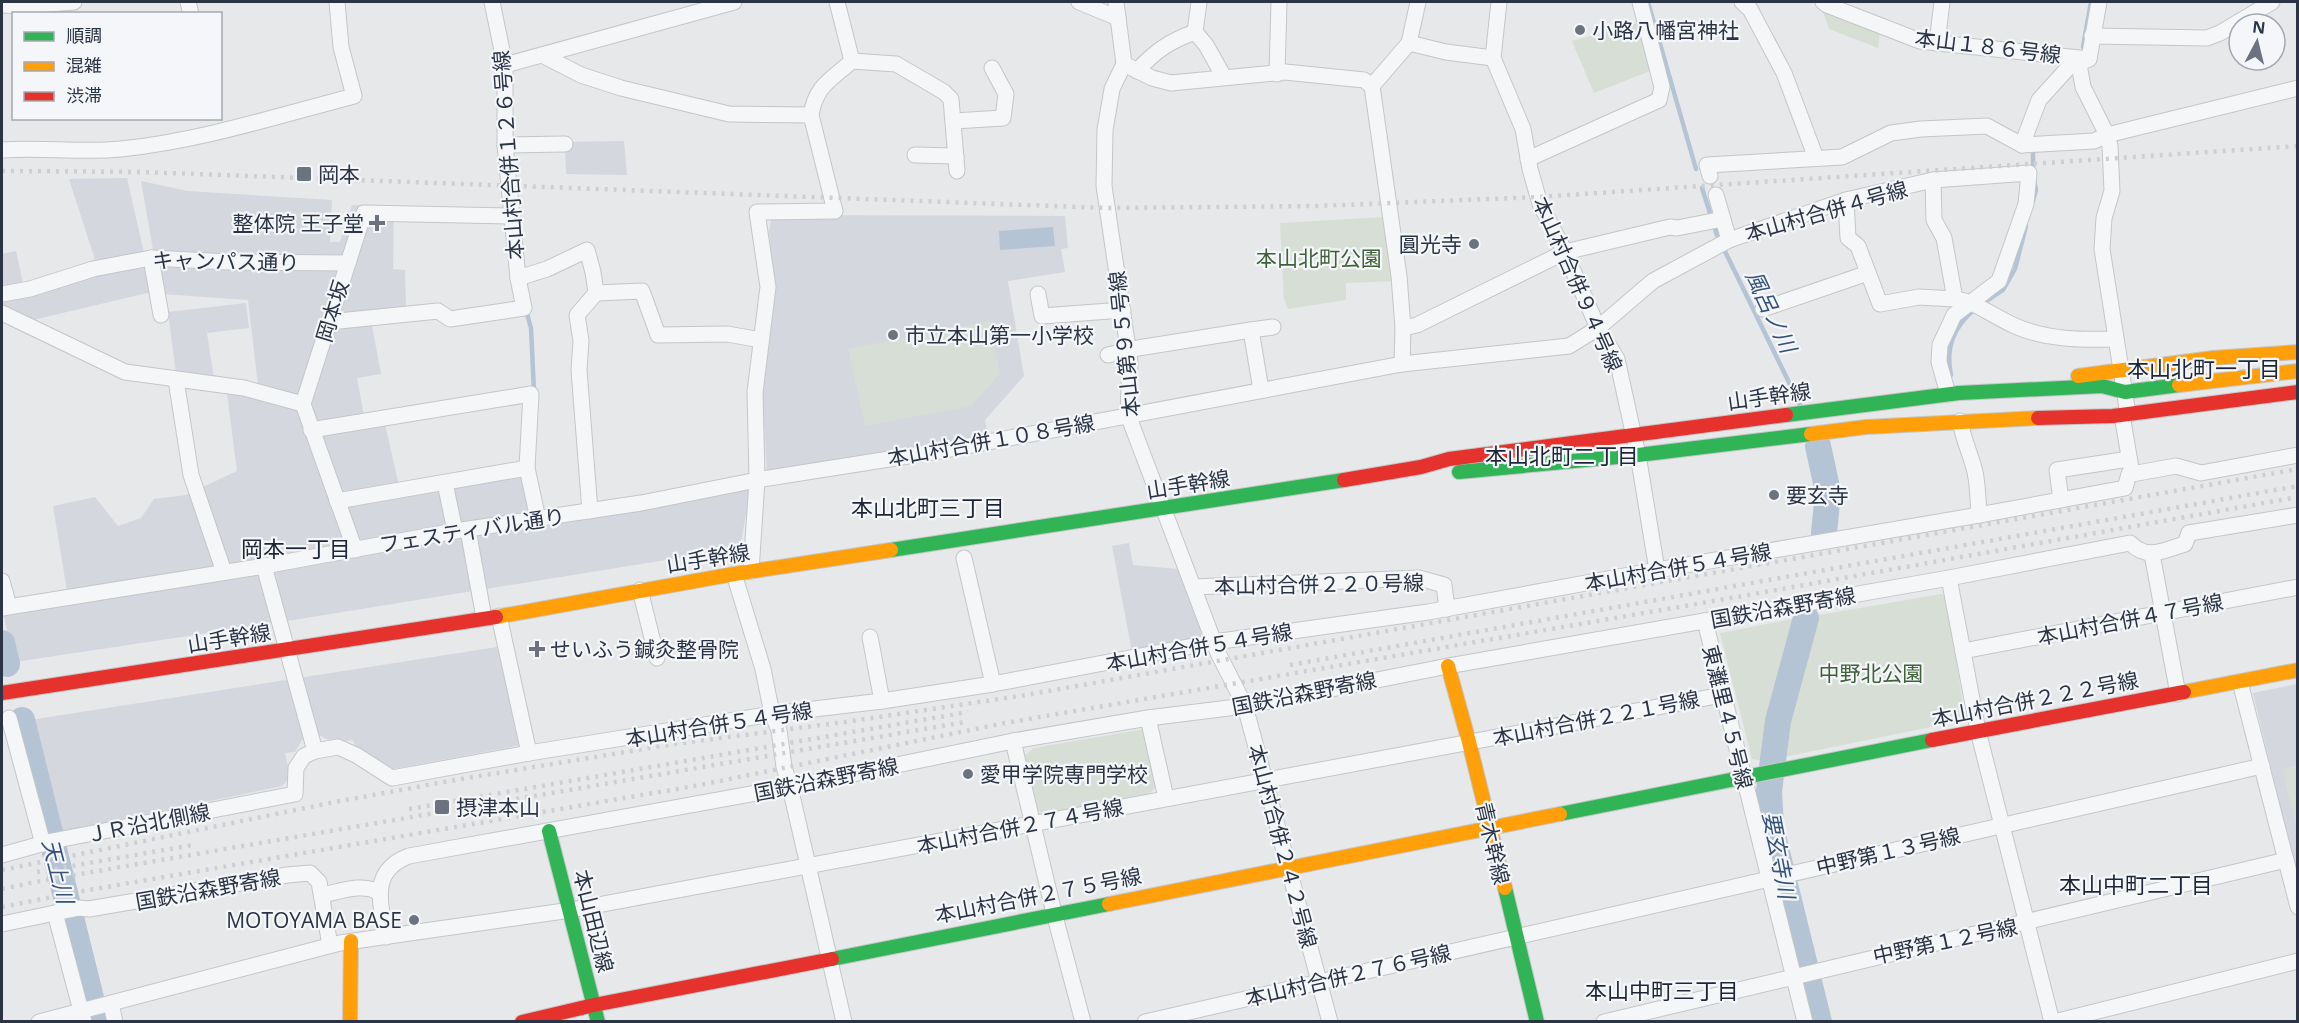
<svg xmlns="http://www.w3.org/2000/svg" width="2299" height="1023" font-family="'Open Sans','Noto Sans JP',sans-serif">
<rect width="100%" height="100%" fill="#e6e8ea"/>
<!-- built -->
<g fill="#d4d7dd">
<polygon points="624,141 627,175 566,174 565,142"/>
<polygon points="127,178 144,253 96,263 69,179"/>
<polygon points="141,181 188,191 332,200 330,242 340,242 352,205 394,206 393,269 405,270 406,310 370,315 381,374 357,378 366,427 385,424 401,495 524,475 535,524 748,489 750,491 740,548 287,621 15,662 3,614 69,603 53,506 95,497 118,526 141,518 154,499 186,495 237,471 227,394 256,397 258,385 248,300 147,293 29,321 2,308 2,254 16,251 23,283 155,261"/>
<polygon points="772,215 1065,216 1068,248 1061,249 1065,272 1008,281 1024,376 985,420 988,437 767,474 762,388 775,294 769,231"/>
<polygon points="246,303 249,328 207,333 214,379 176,373 168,312"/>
<polygon points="1129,543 1133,565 1179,569 1204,632 1200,639 1132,652 1112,546"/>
<polygon points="497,647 522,745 387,770 357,753 353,740 334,743 321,736 302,740 295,752 285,753 290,777 282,786 61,832 30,720"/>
<polygon points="2297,684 2297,877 2253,693"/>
</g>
<!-- green -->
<g fill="#d6ded6">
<polygon points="1822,9 1880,31 1878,48 1829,29"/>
<polygon points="1637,23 1650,71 1594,93 1572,41"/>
<polygon points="1385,217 1395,281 1346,283 1346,300 1288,309 1284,299 1280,223"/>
<polygon points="990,321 1000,373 972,406 865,426 848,349"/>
<polygon points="1941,594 1947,596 1965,720 1779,758 1783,721 1814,616"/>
<polygon points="1798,618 1776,708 1765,761 1752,759 1720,633"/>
<polygon points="1144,729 1157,785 1150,793 1044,814 1036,810 1023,757 1034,748"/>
<polygon points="2297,765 2298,765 2297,829 2282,769"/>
</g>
<!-- water -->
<polygon fill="#b4c4d5" points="1053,227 1055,246 1000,250 999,231"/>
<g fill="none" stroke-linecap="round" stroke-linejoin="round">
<!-- stream -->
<g stroke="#b4c4d5" stroke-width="4.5">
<polyline points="1648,2 1696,169"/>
<polyline points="2083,47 2091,2"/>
<polyline points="2033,171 2033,147"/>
<polyline points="1702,188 1717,235 1801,407"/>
<polyline points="2033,201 2036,190 2034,180"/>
<polyline points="1982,304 2003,290 2015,269 2026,226"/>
<polyline points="527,314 531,328 534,392"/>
<path d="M1951,375C1945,348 1954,326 1975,309"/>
</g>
<!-- river -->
<g stroke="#b4c4d5" stroke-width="26">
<polyline points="1818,446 1828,492 1824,533"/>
<polyline points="1806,618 1778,721 1769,791 1771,828 1819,1022"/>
<polyline points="2,643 7,664"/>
<polyline points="22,720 97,1022"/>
</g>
<!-- street casing -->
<g stroke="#c4c6c8" stroke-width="17">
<g id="street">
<polyline points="188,2 191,14"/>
<polyline points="837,2 852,61"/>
<polyline points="1079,2 1118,18"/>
<polyline points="1116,2 1124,64 1112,89 1105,130 1104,186 1130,362 1128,415 1218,653 1245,706 1330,1022"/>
<polyline points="1199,2 1195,32 1206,45 1224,77"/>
<polyline points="1499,2 1493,58 1523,129 1530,169 1540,204 1565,252 1598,328 1617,359 1638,455 1657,570"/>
<polyline points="1742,2 1750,9 1784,73 1816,158"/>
<polyline points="1823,2 1827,5 1920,41 2089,59"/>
<polyline points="2,5 23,6 74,2"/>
<polyline points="2092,36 2207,38 2220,33 2272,2"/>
<polyline points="1409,43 1446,52 1493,58"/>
<polyline points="1937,43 1942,2"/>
<polyline points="542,55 581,75 621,88 729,114 811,115 835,211 757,212 768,287 755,392 757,480 751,571"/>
<polyline points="1124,64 1152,78 1171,83 1285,72 1364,80 1372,86"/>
<polyline points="2079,64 2083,87 2107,135 2110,146 2112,191 2104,218 2102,249 2128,414"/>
<polyline points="505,65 734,2"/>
<path d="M1137,71C1155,51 1170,41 1195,32"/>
<polyline points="1277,74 1279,2"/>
<polyline points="1372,86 1399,276 1403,328 1402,364"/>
<polyline points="1372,86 1409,43 1418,2"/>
<path d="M811,115C816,85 831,80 852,61L896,64L944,92L951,99L957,171"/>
<polyline points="954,121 1003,118 1006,94 992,68"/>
<polyline points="505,145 565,144"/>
<polyline points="2022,145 2039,100 2068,68 2089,59 2099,2"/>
<path d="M2,150C41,147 82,153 121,149C200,141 277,116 354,96L341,47L337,2"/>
<polyline points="915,155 956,156"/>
<polyline points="1528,159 1659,100 1662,87 1640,2"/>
<polyline points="1710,176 1707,165 1842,157 1891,133 1921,129 1987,126 2022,145 2094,141 2107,135 2298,88"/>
<path d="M1933,180L1934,220L1944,238L1955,299C1977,302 1994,317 2015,326C2047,340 2082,340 2116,339"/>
<polyline points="1716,195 1729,240"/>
<polyline points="1846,200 1848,238 1858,246 1880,304 1919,297 1955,299"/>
<polyline points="151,258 161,315"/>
<polyline points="518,278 547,269 587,250 593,272 596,293 577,315 581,341 579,370 590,511"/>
<polyline points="596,293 642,291 658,335 727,334 761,340"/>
<polyline points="2,294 30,289 93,269 151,258 229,262 348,263"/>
<polyline points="1038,294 1042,316 1123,310"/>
<polyline points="1763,309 1868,273"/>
<polyline points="2,313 125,372 244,388 303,404"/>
<polyline points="329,322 438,311 450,319 524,308 518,278 505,145 505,65 492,2"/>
<polyline points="1403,328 1417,325 1565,252 1670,227 1677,228 1723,219"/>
<polyline points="1251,330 1273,327"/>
<polyline points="1108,355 1138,348 1251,330 1261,390"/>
<polyline points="176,380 191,475 224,572"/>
<polyline points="2122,415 2131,468"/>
<path d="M1960,421C1963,439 1971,455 1975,472C1978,486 1978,501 1979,515"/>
<polyline points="311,430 531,394 527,468 538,519"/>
<polyline points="2132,474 2176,466 2201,473 2298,455"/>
<polyline points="445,483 455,531"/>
<polyline points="2061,500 2057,470 2129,459"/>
<polyline points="337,501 527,468"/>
<polyline points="468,530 484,618"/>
<polyline points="355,550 303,404 364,213 512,216"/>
<polyline points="2152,554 2178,694"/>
<polyline points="964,558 993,684"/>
<polyline points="264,566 315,751"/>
<polyline points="734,574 763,669 772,714 779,730 784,767 790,787 844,1022"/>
<polyline points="1949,578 1978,731 2052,1022"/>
<polyline points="2,581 9,606"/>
<polyline points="1193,587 1419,578 1444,585 1447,609"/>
<polyline points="640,590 657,658"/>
<polyline points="2,608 264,566 455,531 641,503 757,480 946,450 1402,364 1569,346 1598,328 1653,281 1729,240 1846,200 1933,180 2029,173 2026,204 1999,281 1954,315 1940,345 1939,362 1948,394"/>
<polyline points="499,616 529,753"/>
<polyline points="1705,621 1805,1022"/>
<polyline points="870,637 882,701"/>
<polyline points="1963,651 2298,587"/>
<polyline points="2240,682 2298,907"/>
<polyline points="9,718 43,844"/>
<polyline points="1148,718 1166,798"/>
<polyline points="1013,741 1054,913 1083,1022"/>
<polyline points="2,855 52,841 295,794 296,768 304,756 315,751 338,747 356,755 392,778 529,753 772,714 882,701 993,684 1214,642 1428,612 1657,570 1979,515 2125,488 2129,474 2132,474"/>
<path d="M322,895C338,892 365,882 379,893"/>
<polyline points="55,913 84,1022"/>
<polyline points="2,924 79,908 89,909 287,875 310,873 319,882 330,945"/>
<path d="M386,937C381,903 369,871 409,856L790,787L1013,741L1148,718L1245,706L1448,666L1949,578L2130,543C2148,561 2164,550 2185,544L2189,533L2298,515"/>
<polyline points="111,1004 115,1022"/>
<polyline points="39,1022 340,943 571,910 1722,695"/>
<polyline points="1145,1022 2262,766"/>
<path d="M1604,1022C1831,966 2059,915 2286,860"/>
<polyline points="2054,1022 2298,961"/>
</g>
</g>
<!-- fast casing -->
<g stroke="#c4c6c8" stroke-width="16">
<g id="fast">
<polyline points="1786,415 1959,393 2102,386 2125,392 2179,385"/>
<polyline points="1459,472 1638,455 1811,434"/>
<polyline points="891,550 1344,480"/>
<polyline points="1560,814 1932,740"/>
<polyline points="549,831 598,1022"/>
<polyline points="1505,888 1537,1022"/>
<polyline points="832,959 1109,904"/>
</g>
</g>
<!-- slow casing -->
<g stroke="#c4c6c8" stroke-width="16">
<g id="slow">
<polyline points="2078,376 2213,358 2298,352"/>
<polyline points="2179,385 2298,371"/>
<polyline points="1811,434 1866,427 2038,418"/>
<polyline points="496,617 734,574 891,550"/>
<polyline points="1448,666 1469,742 1505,888"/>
<polyline points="2184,692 2298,670"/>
<polyline points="1109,904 1560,814"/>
<polyline points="350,1022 351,941"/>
</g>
</g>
<!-- jam casing -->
<g stroke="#c4c6c8" stroke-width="16">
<g id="jam">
<polyline points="2038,418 2113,416 2298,392"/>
<polyline points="1344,480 1421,467 1449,459 1786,415"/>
<polyline points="2,693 496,617"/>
<polyline points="1932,740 2184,692"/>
<polyline points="522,1022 594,1005 832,959"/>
</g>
</g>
<!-- street -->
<use href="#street" stroke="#f5f6f7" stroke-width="15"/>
<!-- fast -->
<use href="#fast" stroke="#30b455" stroke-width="14"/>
<!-- slow -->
<use href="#slow" stroke="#ff9f0a" stroke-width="14"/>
<!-- jam -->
<use href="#jam" stroke="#e5322d" stroke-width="14"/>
<!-- rail -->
<g stroke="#cecfd2" stroke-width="4.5" stroke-dasharray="3 6" stroke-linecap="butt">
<polyline points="2,171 142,172 1107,208 1318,206 1538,197 2298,146"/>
<polyline points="1290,665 2298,486"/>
<polyline points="409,809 968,712"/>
<polyline points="2,870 335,802 455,780 674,744 845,722 1026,695 2298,469"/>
<polyline points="37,872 193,845"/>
<polyline points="2,889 45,880 965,722"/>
<polyline points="2,907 77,892 700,785 1005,723 1737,597 2298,497"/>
</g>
</g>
<!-- markers -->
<g fill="#6c737f" stroke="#f4f6f9" stroke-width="2">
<circle cx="1580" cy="30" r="6"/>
<rect x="296" y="166" width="16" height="16" rx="3"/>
<path d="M374 214h6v6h6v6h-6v6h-6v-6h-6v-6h6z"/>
<circle cx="1474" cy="244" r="6"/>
<circle cx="893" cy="335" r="6"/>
<circle cx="1774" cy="495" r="6"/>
<path d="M534 640h6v6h6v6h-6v6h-6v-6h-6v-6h6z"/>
<circle cx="968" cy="774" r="6"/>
<rect x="434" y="799" width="16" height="16" rx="3"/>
<circle cx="414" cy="920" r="6"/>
</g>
<g text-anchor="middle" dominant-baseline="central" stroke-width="4.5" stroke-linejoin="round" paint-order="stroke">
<!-- poi labels -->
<g font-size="21" fill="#2b3445" stroke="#f4f6f9" text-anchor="start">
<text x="1592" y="30">小路八幡宮神社</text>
<text x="318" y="174">岡本</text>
<text x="364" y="223" text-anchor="end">整体院 王子堂</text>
<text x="1462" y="244" text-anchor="end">圓光寺</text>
<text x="905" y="335">市立本山第一小学校</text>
<text x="1786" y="495">要玄寺</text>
<text x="550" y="649">せいふう鍼灸整骨院</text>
<text x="980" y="774">愛甲学院専門学校</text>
<text x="456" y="807">摂津本山</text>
<text x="402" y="920" text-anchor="end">MOTOYAMA BASE</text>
</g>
<!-- street labels -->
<g font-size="21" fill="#2b3445" stroke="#f4f6f9">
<text transform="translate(1988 46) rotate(7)">本山１８６号線</text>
<text transform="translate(508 155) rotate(-94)">本山村合併１２６号線</text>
<text transform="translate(1826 211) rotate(-16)">本山村合併４号線</text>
<text transform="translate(226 261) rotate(1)">キャンパス通り</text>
<text transform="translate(1578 284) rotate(66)">本山村合併９４号線</text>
<text transform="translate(332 311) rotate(-73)">岡本坂</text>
<text transform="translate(1124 344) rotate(-96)">本山第９５号線</text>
<text transform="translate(1769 396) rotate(-8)">山手幹線</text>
<text transform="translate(991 440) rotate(-10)">本山村合併１０８号線</text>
<text transform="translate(1188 484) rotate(-9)">山手幹線</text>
<text transform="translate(472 530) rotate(-9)">フェスティバル通り</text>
<text transform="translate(708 558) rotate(-9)">山手幹線</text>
<text transform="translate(1678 567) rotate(-10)">本山村合併５４号線</text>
<text transform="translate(1319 584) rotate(-1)">本山村合併２２０号線</text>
<text transform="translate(1783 607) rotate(-10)">国鉄沿森野寄線</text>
<text transform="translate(2130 619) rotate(-11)">本山村合併４７号線</text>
<text transform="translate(229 638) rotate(-9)">山手幹線</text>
<text transform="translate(1199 647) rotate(-10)">本山村合併５４号線</text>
<text transform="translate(1304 693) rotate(-11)">国鉄沿森野寄線</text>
<text transform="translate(2035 699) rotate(-11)">本山村合併２２２号線</text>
<text transform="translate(1728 717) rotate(76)">東灘里４５号線</text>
<text transform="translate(1596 718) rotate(-11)">本山村合併２２１号線</text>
<text transform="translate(719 724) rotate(-9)">本山村合併５４号線</text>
<text transform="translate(826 779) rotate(-11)">国鉄沿森野寄線</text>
<text transform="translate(148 823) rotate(-11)">ＪＲ沿北側線</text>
<text transform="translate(1020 826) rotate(-11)">本山村合併２７４号線</text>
<text transform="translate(1493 843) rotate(77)">青木幹線</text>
<text transform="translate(1283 846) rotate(75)">本山村合併２４２号線</text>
<text transform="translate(1888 851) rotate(-13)">中野第１３号線</text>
<text transform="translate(208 889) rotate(-10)">国鉄沿森野寄線</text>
<text transform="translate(1038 895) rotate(-11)">本山村合併２７５号線</text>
<text transform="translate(594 921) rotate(76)">本山田辺線</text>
<text transform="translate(1945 941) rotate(-12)">中野第１２号線</text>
<text transform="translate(1348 975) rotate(-13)">本山村合併２７６号線</text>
</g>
<!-- park labels -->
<g font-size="21" fill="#3f6138" stroke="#f4f6f9">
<text x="1319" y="258">本山北町公園</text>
<text x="1871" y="673">中野北公園</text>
</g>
<!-- water labels -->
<g font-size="22" font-style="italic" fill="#34527a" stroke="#f4f6f9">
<text transform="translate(1772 311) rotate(65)">風呂ノ川</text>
<text transform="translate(1780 855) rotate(79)">要玄寺川</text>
<text transform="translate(59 871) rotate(76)">天上川</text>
</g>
<!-- neighbourhood labels -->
<g font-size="22" fill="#1d2536" stroke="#f4f6f9">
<text x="2204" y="368">本山北町一丁目</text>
<text x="1562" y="455">本山北町二丁目</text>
<text x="928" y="507">本山北町三丁目</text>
<text x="296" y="548">岡本一丁目</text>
<text x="2136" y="884">本山中町二丁目</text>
<text x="1662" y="990">本山中町三丁目</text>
</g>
</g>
<!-- border -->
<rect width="2299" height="1023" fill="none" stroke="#2b3445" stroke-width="6"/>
<!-- legend -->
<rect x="12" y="12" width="210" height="108" fill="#f4f6f9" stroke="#a4a8b1" stroke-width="1.5"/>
<rect x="24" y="32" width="30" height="9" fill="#30b455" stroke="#a4a8b1" stroke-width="1.5"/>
<text x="66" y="42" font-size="18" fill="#2b3445">順調</text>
<rect x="24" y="62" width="30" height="9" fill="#ff9f0a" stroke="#a4a8b1" stroke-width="1.5"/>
<text x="66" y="72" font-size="18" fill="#2b3445">混雑</text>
<rect x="24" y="92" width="30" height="9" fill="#e5322d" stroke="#a4a8b1" stroke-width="1.5"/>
<text x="66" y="102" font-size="18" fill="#2b3445">渋滞</text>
<!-- north arrow -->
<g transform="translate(2257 42) rotate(7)"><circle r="28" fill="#f4f6f9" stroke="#a4a8b1" stroke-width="1.5"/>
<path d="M0-4.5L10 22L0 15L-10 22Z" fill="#6c737f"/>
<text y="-9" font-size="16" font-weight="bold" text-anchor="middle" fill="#2b3445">N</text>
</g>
</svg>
